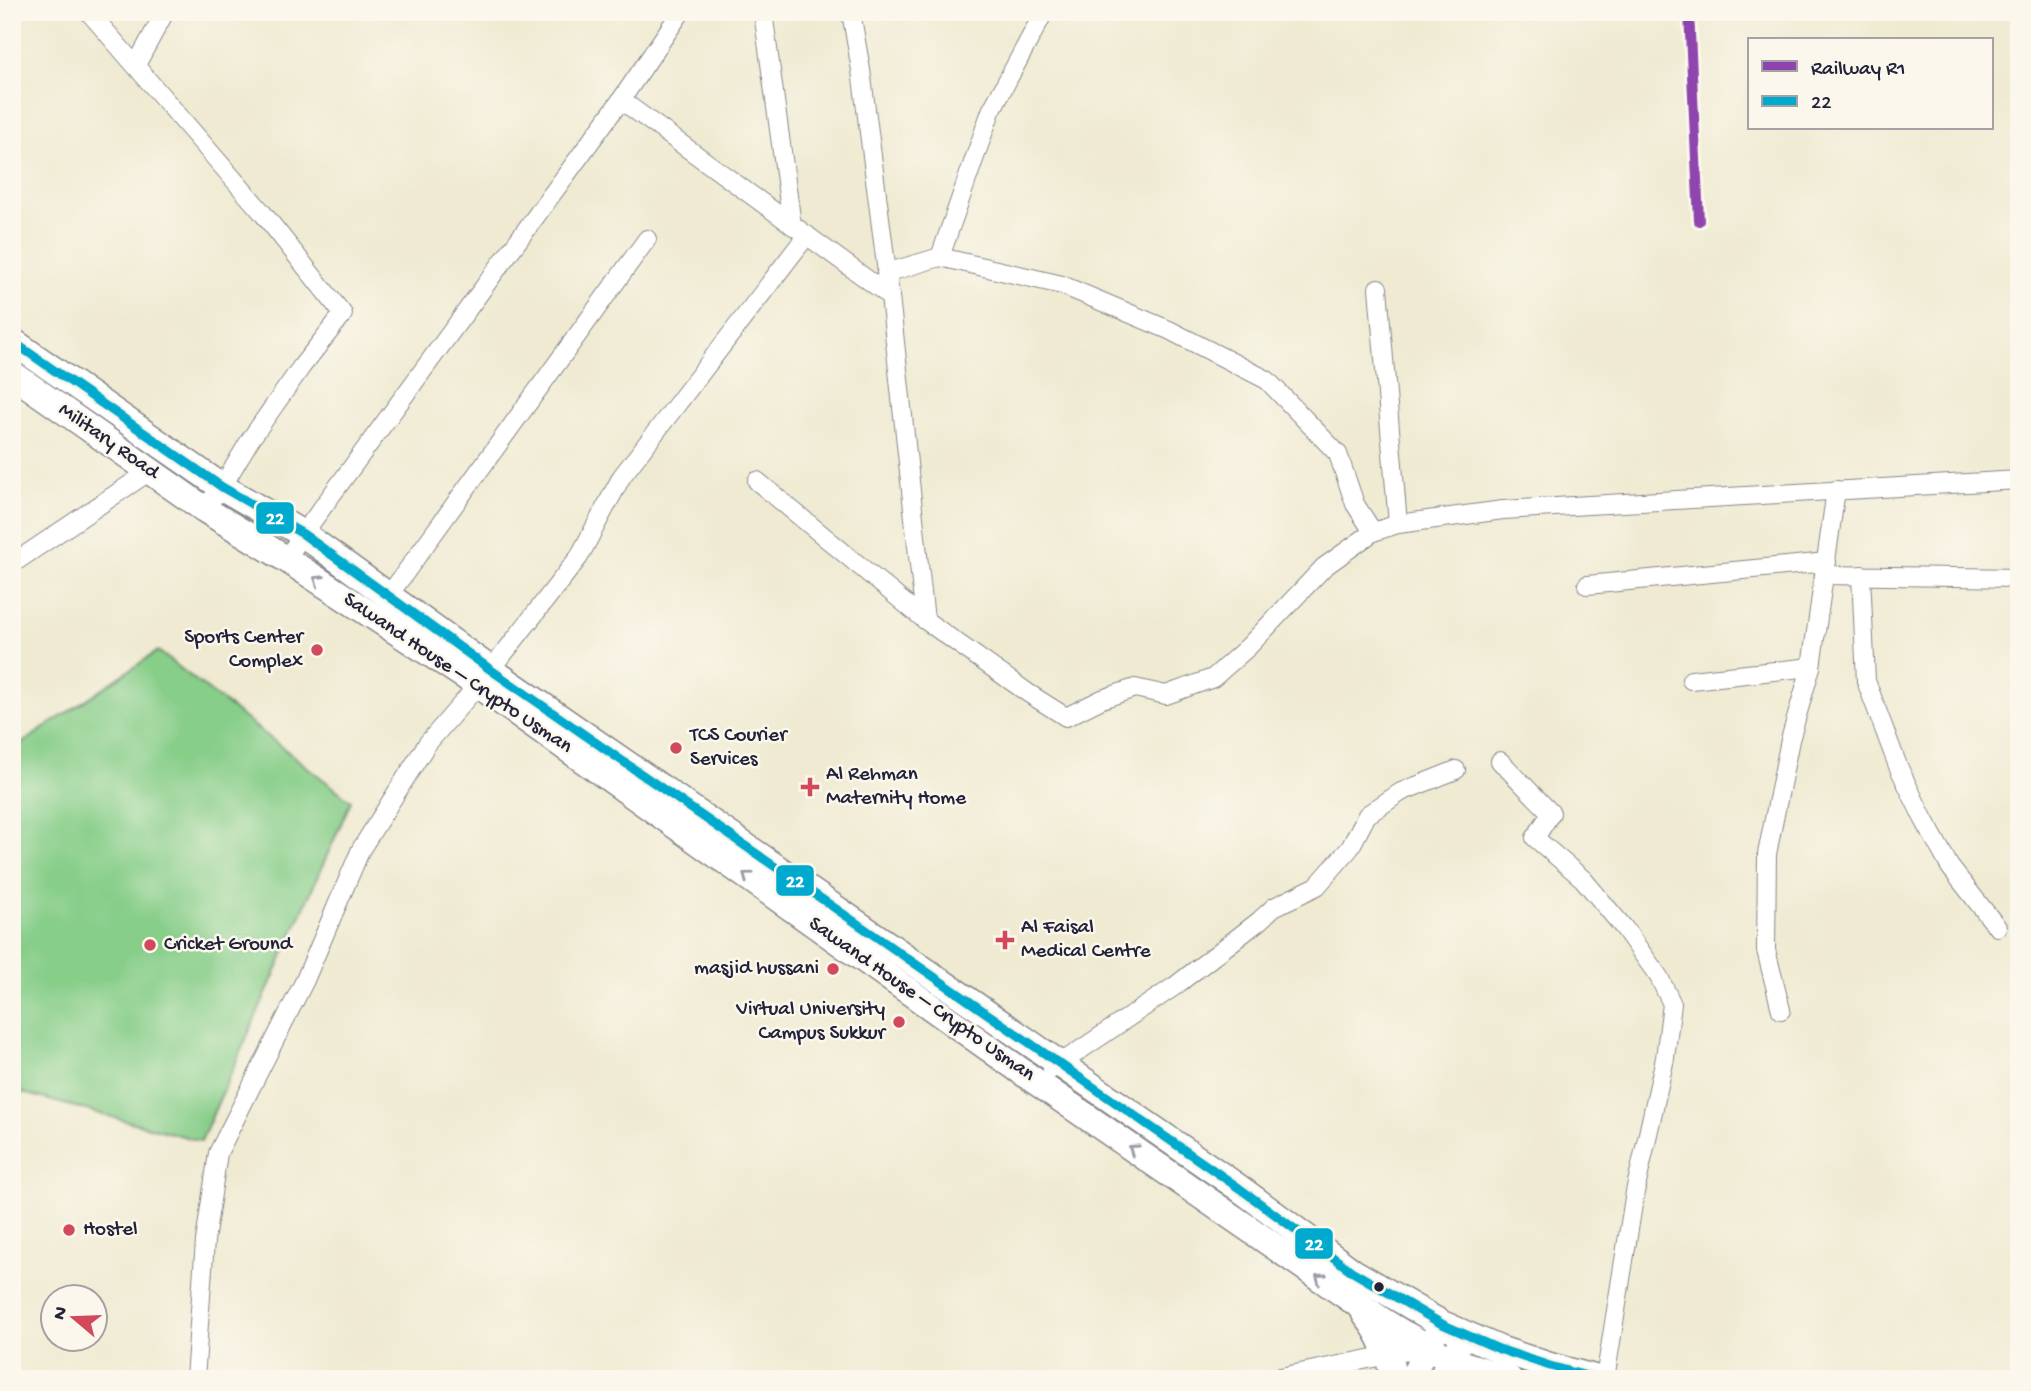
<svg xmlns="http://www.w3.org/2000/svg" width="2031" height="1391" font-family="'Gochi Hand',sans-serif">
<rect width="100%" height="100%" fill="#fbf7ec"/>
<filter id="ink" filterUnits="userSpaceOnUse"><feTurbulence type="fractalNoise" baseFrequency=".0143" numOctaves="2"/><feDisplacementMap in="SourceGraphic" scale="14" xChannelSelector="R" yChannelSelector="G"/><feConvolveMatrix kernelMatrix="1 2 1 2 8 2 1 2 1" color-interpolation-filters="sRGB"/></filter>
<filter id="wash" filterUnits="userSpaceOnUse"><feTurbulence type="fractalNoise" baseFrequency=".00686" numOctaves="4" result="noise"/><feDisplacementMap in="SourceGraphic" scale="28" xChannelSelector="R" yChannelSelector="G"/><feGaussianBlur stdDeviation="1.57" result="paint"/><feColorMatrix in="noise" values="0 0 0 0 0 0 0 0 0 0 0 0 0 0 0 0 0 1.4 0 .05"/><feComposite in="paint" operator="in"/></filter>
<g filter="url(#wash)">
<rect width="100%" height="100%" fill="#efead1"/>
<!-- green -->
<polygon fill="#87ce89" stroke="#547862" stroke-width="2" points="158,651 351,801 201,1141 12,1090 12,750"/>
</g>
<g filter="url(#ink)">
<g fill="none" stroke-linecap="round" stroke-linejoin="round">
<!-- street casing -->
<g stroke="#888686" stroke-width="20">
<g id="street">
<polyline points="89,12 261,211 343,314 302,366 250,440 222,487 204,509"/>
<polyline points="763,12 792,225"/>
<polyline points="851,12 861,70 890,296 925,620"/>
<polyline points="136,65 165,12"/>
<polyline points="621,100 890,296"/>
<polyline points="940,257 991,111 1044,12"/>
<polyline points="886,273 940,257 1062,285 1169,330 1267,380 1338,454 1355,504 1373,532"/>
<polyline points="1378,288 1398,524"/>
<polyline points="757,481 925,620 1028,693 1066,717 1102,699 1135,688 1166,695 1213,678 1248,647 1324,567 1373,532 1398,524 1503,510 2019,480"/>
<polyline points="286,559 303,534 621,100 681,12"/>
<polyline points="12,564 150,471"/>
<polyline points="1825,575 2019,578"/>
<polyline points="1861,575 1866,681 1898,766 1923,818 1950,867 1997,927"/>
<polyline points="1587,585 1827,562"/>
<polyline points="389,595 647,239"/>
<polyline points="491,670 579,557 622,476 807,235"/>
<polyline points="1691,680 1811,667"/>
<polyline points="1500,761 1551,813 1535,838 1583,879 1624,928 1659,977 1672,1004 1665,1058 1635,1192 1605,1379"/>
<polyline points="1781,1010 1766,950 1767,854 1790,740 1811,667 1836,490"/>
<polyline points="1052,1069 1175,986 1259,921 1274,907 1317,886 1350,848 1367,815 1401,792 1456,770"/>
<polyline points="195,1379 205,1241 218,1153 305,980 361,849 427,744 478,685"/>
<polyline points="1271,1379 1427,1347"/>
</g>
</g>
<!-- secondary casing -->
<g stroke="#888686" stroke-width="25">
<g id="secondary">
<polyline points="1410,1379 1436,1333"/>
<polyline points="1439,1379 1465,1335"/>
</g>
</g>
<!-- primary casing -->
<g stroke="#888686" stroke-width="29">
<g id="primary">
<polyline points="12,341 222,487 303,534 491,670 1239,1188 1353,1272 1442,1324 1499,1349 1550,1366 1598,1379"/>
<polyline points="12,374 204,509 286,559 478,685 1035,1081 1381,1320 1404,1334 1451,1360 1509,1379"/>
<path d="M1365,1314C1380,1332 1390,1355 1393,1379"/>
</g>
</g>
<!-- street -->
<use href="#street" stroke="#fff" stroke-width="18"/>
<!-- secondary -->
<use href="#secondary" stroke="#fff" stroke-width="23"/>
<!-- primary -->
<use href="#primary" stroke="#fff" stroke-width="26"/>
<!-- bus-1 casing -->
<g stroke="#fbf7ec" stroke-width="14">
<polyline id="bus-1" points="12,341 222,487 303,534 491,670 1239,1188 1353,1272 1442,1324 1499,1349 1550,1366 1598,1379"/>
</g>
<!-- bus-1 -->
<use href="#bus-1" stroke="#00a9ce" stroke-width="9"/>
<!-- rail-1 casing -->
<g stroke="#fbf7ec" stroke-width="16">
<polyline id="rail-1" points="1689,12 1699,221"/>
</g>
<!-- rail-1 -->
<use href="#rail-1" stroke="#8e44ad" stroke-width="10"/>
</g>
<!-- one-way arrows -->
<defs><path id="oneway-chevron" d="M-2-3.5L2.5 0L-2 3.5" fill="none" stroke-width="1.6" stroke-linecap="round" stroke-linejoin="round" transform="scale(1.75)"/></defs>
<g stroke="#9c9ca7">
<use href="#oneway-chevron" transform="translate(318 580) rotate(-147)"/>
<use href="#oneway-chevron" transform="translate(747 876) rotate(-144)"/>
<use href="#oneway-chevron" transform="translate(1133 1149) rotate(-145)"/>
<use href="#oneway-chevron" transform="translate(1320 1278) rotate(-145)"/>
</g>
</g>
<!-- markers -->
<g fill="#d1495b" stroke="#fbf7ec" stroke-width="2.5">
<circle cx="317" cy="650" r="7"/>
<circle cx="676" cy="748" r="7"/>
<path d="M806.5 776.5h7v7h7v7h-7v7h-7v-7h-7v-7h7z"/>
<path d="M1001.5 929.5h7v7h7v7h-7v7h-7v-7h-7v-7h7z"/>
<circle cx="150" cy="945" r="7"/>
<circle cx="833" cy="969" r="7"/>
<circle cx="899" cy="1022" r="7"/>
<circle cx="69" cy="1230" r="7"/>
</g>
<circle fill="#22223b" stroke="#fbf7ec" stroke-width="2.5" cx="1379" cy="1287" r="6"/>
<g text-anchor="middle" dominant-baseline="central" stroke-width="5" stroke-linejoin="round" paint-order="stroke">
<!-- street labels -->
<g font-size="21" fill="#22223b" stroke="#fbf7ec">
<text transform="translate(108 442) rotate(35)">Military Road</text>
<text transform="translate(457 674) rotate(34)">Sawand House – Crypto Usman</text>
<text transform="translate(921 1000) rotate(35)">Sawand House – Crypto Usman</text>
</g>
<!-- poi labels -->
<g font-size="21" fill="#22223b" stroke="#fbf7ec" text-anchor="start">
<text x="303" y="638" text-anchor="end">Sports Center<tspan x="303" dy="24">Complex</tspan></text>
<text x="690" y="736">TCS Courier<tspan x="690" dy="24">Services</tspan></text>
<text x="826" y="775">Al Rehman<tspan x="826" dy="24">Maternity Home</tspan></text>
<text x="1021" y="928">Al Faisal<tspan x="1021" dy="24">Medical Centre</tspan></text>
<text x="164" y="945">Cricket Ground</text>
<text x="819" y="969" text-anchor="end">masjid hussani</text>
<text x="885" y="1010" text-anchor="end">Virtual University<tspan x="885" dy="24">Campus Sukkur</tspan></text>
<text x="83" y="1230">Hostel</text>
</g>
</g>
<g stroke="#fbf7ec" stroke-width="2.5">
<rect x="255" y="501" width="40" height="34" rx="7" fill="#00a9ce"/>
<rect x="775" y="864" width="40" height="33" rx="7" fill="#00a9ce"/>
<rect x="1294" y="1227" width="40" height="33" rx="7" fill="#00a9ce"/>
</g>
<g font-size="19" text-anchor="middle" font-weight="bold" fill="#fff">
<text x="275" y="524">22</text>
<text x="795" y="887">22</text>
<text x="1314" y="1250">22</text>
</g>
<!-- margin -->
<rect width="2031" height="1391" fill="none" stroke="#fbf7ec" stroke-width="42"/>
<!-- legend -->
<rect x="1748" y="38" width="245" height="91" fill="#fbf7ec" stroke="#a4a2a5" stroke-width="2"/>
<rect x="1762" y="61" width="35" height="10" fill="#8e44ad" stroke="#a4a2a5" stroke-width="2"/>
<text x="1811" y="74" font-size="21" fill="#22223b">Railway R1</text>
<rect x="1762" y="96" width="35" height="10" fill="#00a9ce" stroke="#a4a2a5" stroke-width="2"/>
<text x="1811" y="108" font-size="21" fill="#22223b">22</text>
<!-- north arrow -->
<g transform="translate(74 1318) rotate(289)"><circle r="33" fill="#fbf7ec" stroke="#a4a2a5" stroke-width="2"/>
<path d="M0-5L12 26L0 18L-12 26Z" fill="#d1495b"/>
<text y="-10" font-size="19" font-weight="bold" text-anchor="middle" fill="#22223b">N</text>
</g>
</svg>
